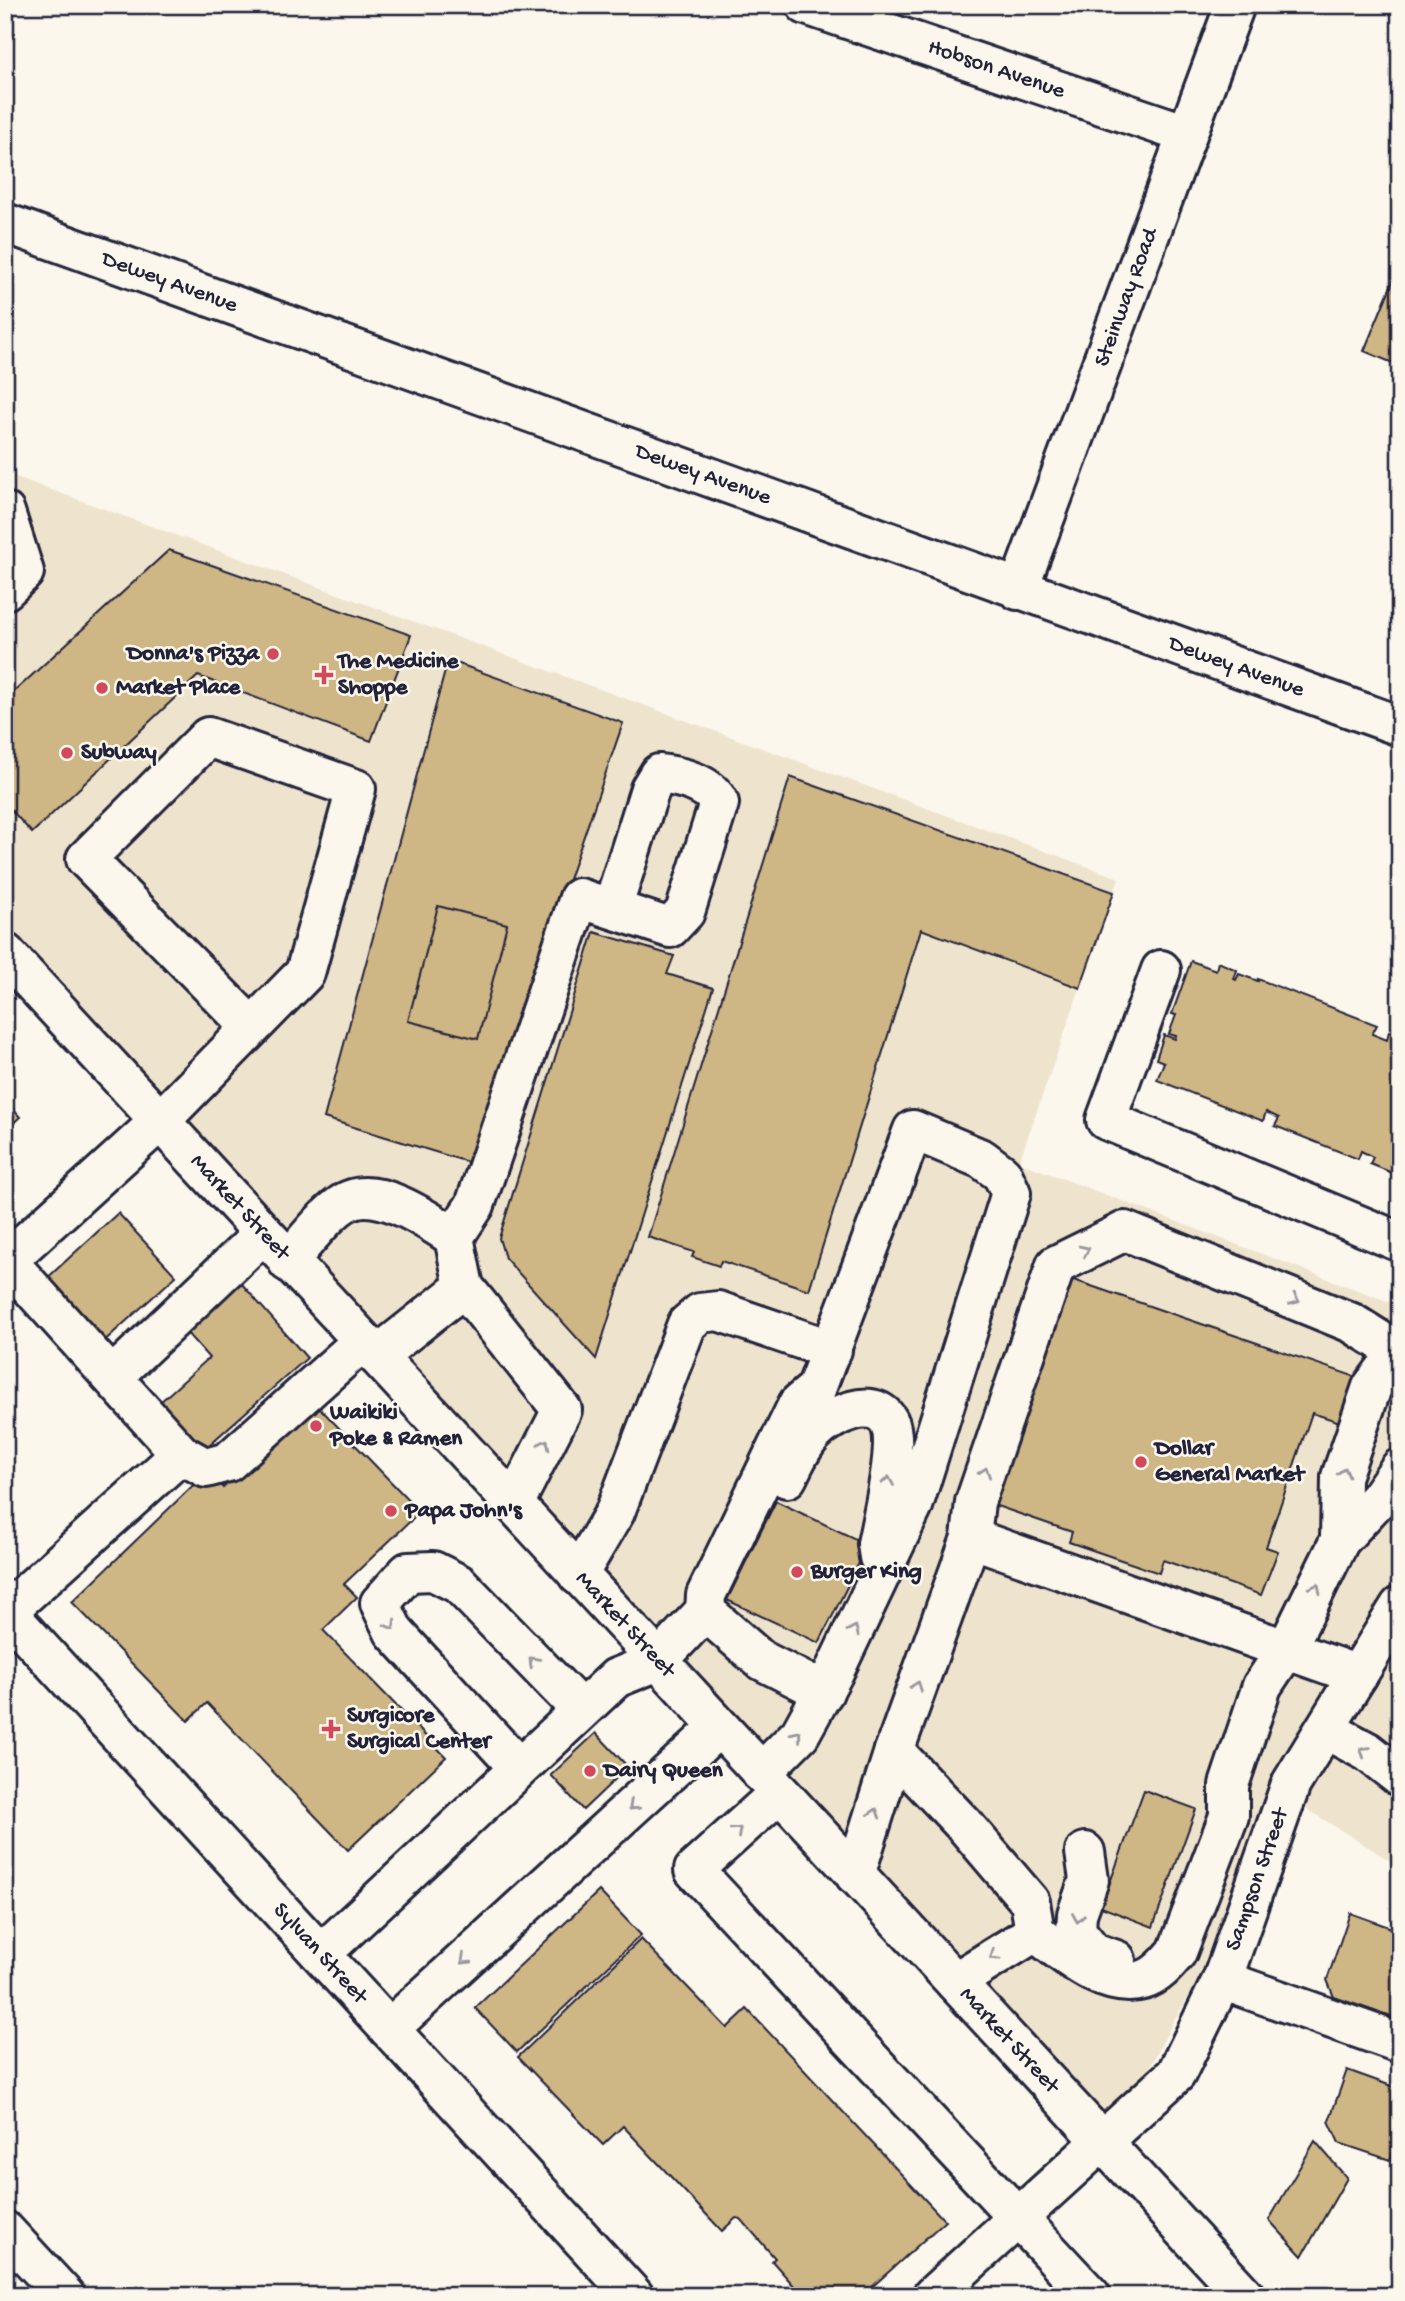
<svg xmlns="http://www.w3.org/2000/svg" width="1405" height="2301" font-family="'Gochi Hand',sans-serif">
<rect width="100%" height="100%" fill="#fbf7ec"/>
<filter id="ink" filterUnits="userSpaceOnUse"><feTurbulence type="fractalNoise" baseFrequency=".0143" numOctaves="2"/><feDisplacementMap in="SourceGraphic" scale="14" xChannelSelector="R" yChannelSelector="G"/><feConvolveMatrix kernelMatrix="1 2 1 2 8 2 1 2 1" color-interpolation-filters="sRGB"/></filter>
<g filter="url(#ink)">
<!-- built -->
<polygon fill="#eee4cd" points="5,473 1119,878 1019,1162 1400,1306 1400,1867 1305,1808 1174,2020 1117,2133 5,930"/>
<!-- building -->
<g fill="#ceb685" stroke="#22223b" stroke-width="2">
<polygon points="1400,264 1400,366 1364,351"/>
<polygon points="169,550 411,635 371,741 198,676 32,833 5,803 5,700"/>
<polygon points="448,660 623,723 471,1163 324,1118"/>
<polygon points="790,777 1114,892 1080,988 921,929 809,1290 721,1261 719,1266 692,1257 694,1252 648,1237"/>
<polygon points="438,906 507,924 478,1039 408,1021"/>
<polygon points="594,932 674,956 667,974 713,988 596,1359 505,1258 499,1238"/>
<polygon points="1191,961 1216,970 1218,962 1237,970 1234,979 1236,980 1239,974 1258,981 1258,979 1377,1025 1372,1034 1387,1040 1389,1031 1400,1035 1400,1176 1370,1164 1373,1157 1361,1151 1358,1159 1275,1126 1279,1118 1266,1112 1263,1121 1157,1080 1164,1062 1156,1059 1164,1035 1175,1039 1176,1036 1169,1034 1176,1015 1172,1014"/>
<polygon points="5,1100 20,1117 5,1131"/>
<polygon points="118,1213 176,1276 101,1344 44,1281"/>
<polygon points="234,1275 307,1358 202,1451 159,1403 209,1358 179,1324"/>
<polygon points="1062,1276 1359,1378 1343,1423 1312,1413 1266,1547 1278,1551 1261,1595 1163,1560 1159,1573 1069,1542 1072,1532 985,1502"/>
<polygon points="313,1401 420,1512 344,1584 357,1597 323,1630 446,1757 348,1850 207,1703 188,1721 72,1602 208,1471 223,1488"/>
<polygon points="776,1501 868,1545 819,1643 727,1600"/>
<polygon points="596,1733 628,1767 583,1810 551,1775"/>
<polygon points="1144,1790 1196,1809 1153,1927 1101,1907"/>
<polygon points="599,1891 641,1935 517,2052 475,2008"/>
<polygon points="1350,1913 1400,1931 1400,2020 1334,1997 1327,1980"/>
<polygon points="641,1939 727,2028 747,2009 945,2221 862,2296 803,2296 772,2261 775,2258 741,2219 736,2218 722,2231 623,2126 603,2145 518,2057"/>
<polygon points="1347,2070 1400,2089 1400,2135 1390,2160 1339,2143 1329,2121"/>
<polygon points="1315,2141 1347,2178 1302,2256 1269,2220"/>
<polygon points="1029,2286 1037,2296 1018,2296"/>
</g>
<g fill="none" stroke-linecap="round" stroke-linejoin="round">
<!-- minor casing -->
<g stroke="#22223b" stroke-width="44">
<g id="minor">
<path id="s1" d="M806,5L1187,134"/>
<path id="s2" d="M5,223L1400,726"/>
<polyline points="5,512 24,572 5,590"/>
<path id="s3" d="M1018,590L1235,5"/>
<polyline points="1161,970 1106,1120 1400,1242"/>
<path d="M454,1237L475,1205L579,898L670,928L685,912L719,803C710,783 679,776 659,774L650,789L612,909"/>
<polyline points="7,1261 181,1454"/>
<polyline points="5,1262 160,1121 305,973 356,789 208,737 86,859 251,1027"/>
<path d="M288,1262C302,1245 330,1208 350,1200C381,1187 429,1221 454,1237L464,1287L562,1410L514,1504"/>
<polyline points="377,1356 464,1287"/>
<polyline points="112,1377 263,1234"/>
<path d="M787,1478C795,1462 802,1445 815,1432C831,1416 874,1394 889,1422C900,1443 882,1519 877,1544L879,1557"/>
<polyline points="971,1538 1358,1675"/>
<polyline points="1340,1540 1341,1477 1372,1387 1398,1352"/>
<polyline points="578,1575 615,1512 687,1324 700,1313 718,1311 832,1350"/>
<path id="s4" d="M5,1610L634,2296"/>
<polyline points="7,1611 181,1454 206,1468 228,1462 363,1341"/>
<polyline points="705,1611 761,1660 824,1692"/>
<polyline points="1325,1729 1368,1752 1400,1777"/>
<path d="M894,1751L967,1828L1030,1902L1035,1932C1063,1953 1104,1991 1143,1980C1157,1976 1168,1963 1177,1952L1229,1816V1785L1262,1686L1286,1650L1340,1540L1379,1498L1400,1468"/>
<polyline points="519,1768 394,1632 380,1603 408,1572 433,1571 459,1584 581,1710"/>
<polyline points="779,1793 694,1870 1091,2296"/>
<polyline points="1085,1852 1089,1880 1077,1914 1076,1931 1093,1952 1116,1960"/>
<polyline points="855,1875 894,1751 971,1538 975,1502 1056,1265 1125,1231 1352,1323 1400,1353"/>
<polyline points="321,1954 616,1678 658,1661 705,1611 706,1595 798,1404 816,1389 913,1130 982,1159 1002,1174 1011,1193 913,1506 833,1674 800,1734 761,1773"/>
<polyline points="1222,1980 1400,2043"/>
<polyline points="955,1982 1035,1932"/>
<polyline points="389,2029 719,1727"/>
<polyline points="5,2231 65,2296"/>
<path id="s5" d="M932,2296L1176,2074L1222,1980L1291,1784L1400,1606"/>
</g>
</g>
<!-- major casing -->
<g stroke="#22223b" stroke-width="44">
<g id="major">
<path id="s6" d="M5,953L1245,2296"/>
</g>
</g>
<!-- minor -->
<use href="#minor" stroke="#fbf7ec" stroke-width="38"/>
<!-- major -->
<use href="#major" stroke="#fbf7ec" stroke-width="38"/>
</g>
<!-- one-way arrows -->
<defs><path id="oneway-chevron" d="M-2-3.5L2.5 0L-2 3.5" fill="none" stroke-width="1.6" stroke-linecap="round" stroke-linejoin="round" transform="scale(1.75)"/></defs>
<g stroke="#99979c">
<use href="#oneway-chevron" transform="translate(1085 1250) rotate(-26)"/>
<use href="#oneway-chevron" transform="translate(1295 1300) rotate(22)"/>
<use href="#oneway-chevron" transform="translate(545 1444) rotate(-63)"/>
<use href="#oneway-chevron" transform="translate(985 1472) rotate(-71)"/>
<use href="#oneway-chevron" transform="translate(1344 1472) rotate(-76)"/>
<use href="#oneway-chevron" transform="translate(888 1481) rotate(-81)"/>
<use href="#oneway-chevron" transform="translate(1316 1588) rotate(-64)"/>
<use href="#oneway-chevron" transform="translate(391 1625) rotate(61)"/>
<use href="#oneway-chevron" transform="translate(854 1630) rotate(-65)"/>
<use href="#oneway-chevron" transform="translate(533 1661) rotate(-134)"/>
<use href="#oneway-chevron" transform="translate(917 1686) rotate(-70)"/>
<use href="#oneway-chevron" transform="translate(797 1735) rotate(-51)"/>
<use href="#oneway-chevron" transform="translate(1364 1751) rotate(-148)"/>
<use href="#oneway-chevron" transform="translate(633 1806) rotate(137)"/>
<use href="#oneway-chevron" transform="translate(875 1813) rotate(-73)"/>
<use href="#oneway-chevron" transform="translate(737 1831) rotate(-42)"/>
<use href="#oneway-chevron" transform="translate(1078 1918) rotate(99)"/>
<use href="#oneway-chevron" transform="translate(994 1956) rotate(146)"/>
<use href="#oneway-chevron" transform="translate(465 1960) rotate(137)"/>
</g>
</g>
<!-- markers -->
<g fill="#d1495b" stroke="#fbf7ec" stroke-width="2.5">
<circle cx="273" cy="654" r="7"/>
<path d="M320.5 664.5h7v7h7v7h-7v7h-7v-7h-7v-7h7z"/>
<circle cx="102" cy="688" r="7"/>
<circle cx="67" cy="753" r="7"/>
<circle cx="316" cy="1426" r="7"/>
<circle cx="1141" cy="1462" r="7"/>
<circle cx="391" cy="1511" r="7"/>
<circle cx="797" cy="1572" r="7"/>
<path d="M327.5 1718.5h7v7h7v7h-7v7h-7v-7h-7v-7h7z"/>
<circle cx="590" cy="1771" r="7"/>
</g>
<g text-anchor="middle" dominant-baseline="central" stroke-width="5" stroke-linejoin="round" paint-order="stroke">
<!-- street labels -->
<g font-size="23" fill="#22223b" stroke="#fbf7ec">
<text stroke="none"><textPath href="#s1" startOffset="201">Hobson Avenue</textPath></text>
<text stroke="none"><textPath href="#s2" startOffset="175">Dewey Avenue</textPath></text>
<text stroke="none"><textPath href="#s3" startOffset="312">Steinway Road</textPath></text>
<text stroke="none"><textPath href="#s2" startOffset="742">Dewey Avenue</textPath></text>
<text stroke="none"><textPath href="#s2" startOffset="1309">Dewey Avenue</textPath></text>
<text stroke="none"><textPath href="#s6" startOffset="346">Market Street</textPath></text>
<text stroke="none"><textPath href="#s6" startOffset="914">Market Street</textPath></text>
<text stroke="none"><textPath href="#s5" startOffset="541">Sampson Street</textPath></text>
<text stroke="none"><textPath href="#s4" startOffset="466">Sylvan Street</textPath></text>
<text stroke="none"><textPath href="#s6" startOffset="1480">Market Street</textPath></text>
</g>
<!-- poi labels -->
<g font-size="23" font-weight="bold" fill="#22223b" stroke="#fbf7ec" text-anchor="start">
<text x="259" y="654" text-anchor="end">Donna's Pizza</text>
<text x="338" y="662">The Medicine<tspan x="338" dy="26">Shoppe</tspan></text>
<text x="116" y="688">Market Place</text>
<text x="81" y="753">Subway</text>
<text x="330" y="1413">Waikiki<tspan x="330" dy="26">Poke &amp; Ramen</tspan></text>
<text x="1155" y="1449">Dollar<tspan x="1155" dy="26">General Market</tspan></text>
<text x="405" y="1511">Papa John's</text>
<text x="811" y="1572">Burger King</text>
<text x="347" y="1716">Surgicore<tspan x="347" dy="26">Surgical Center</tspan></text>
<text x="604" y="1771">Dairy Queen</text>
</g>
</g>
<!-- margin -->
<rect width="1405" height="2301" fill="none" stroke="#fbf7ec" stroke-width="28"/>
<rect x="14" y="14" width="1377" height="2273" fill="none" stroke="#22223b" stroke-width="2.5" filter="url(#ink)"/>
</svg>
